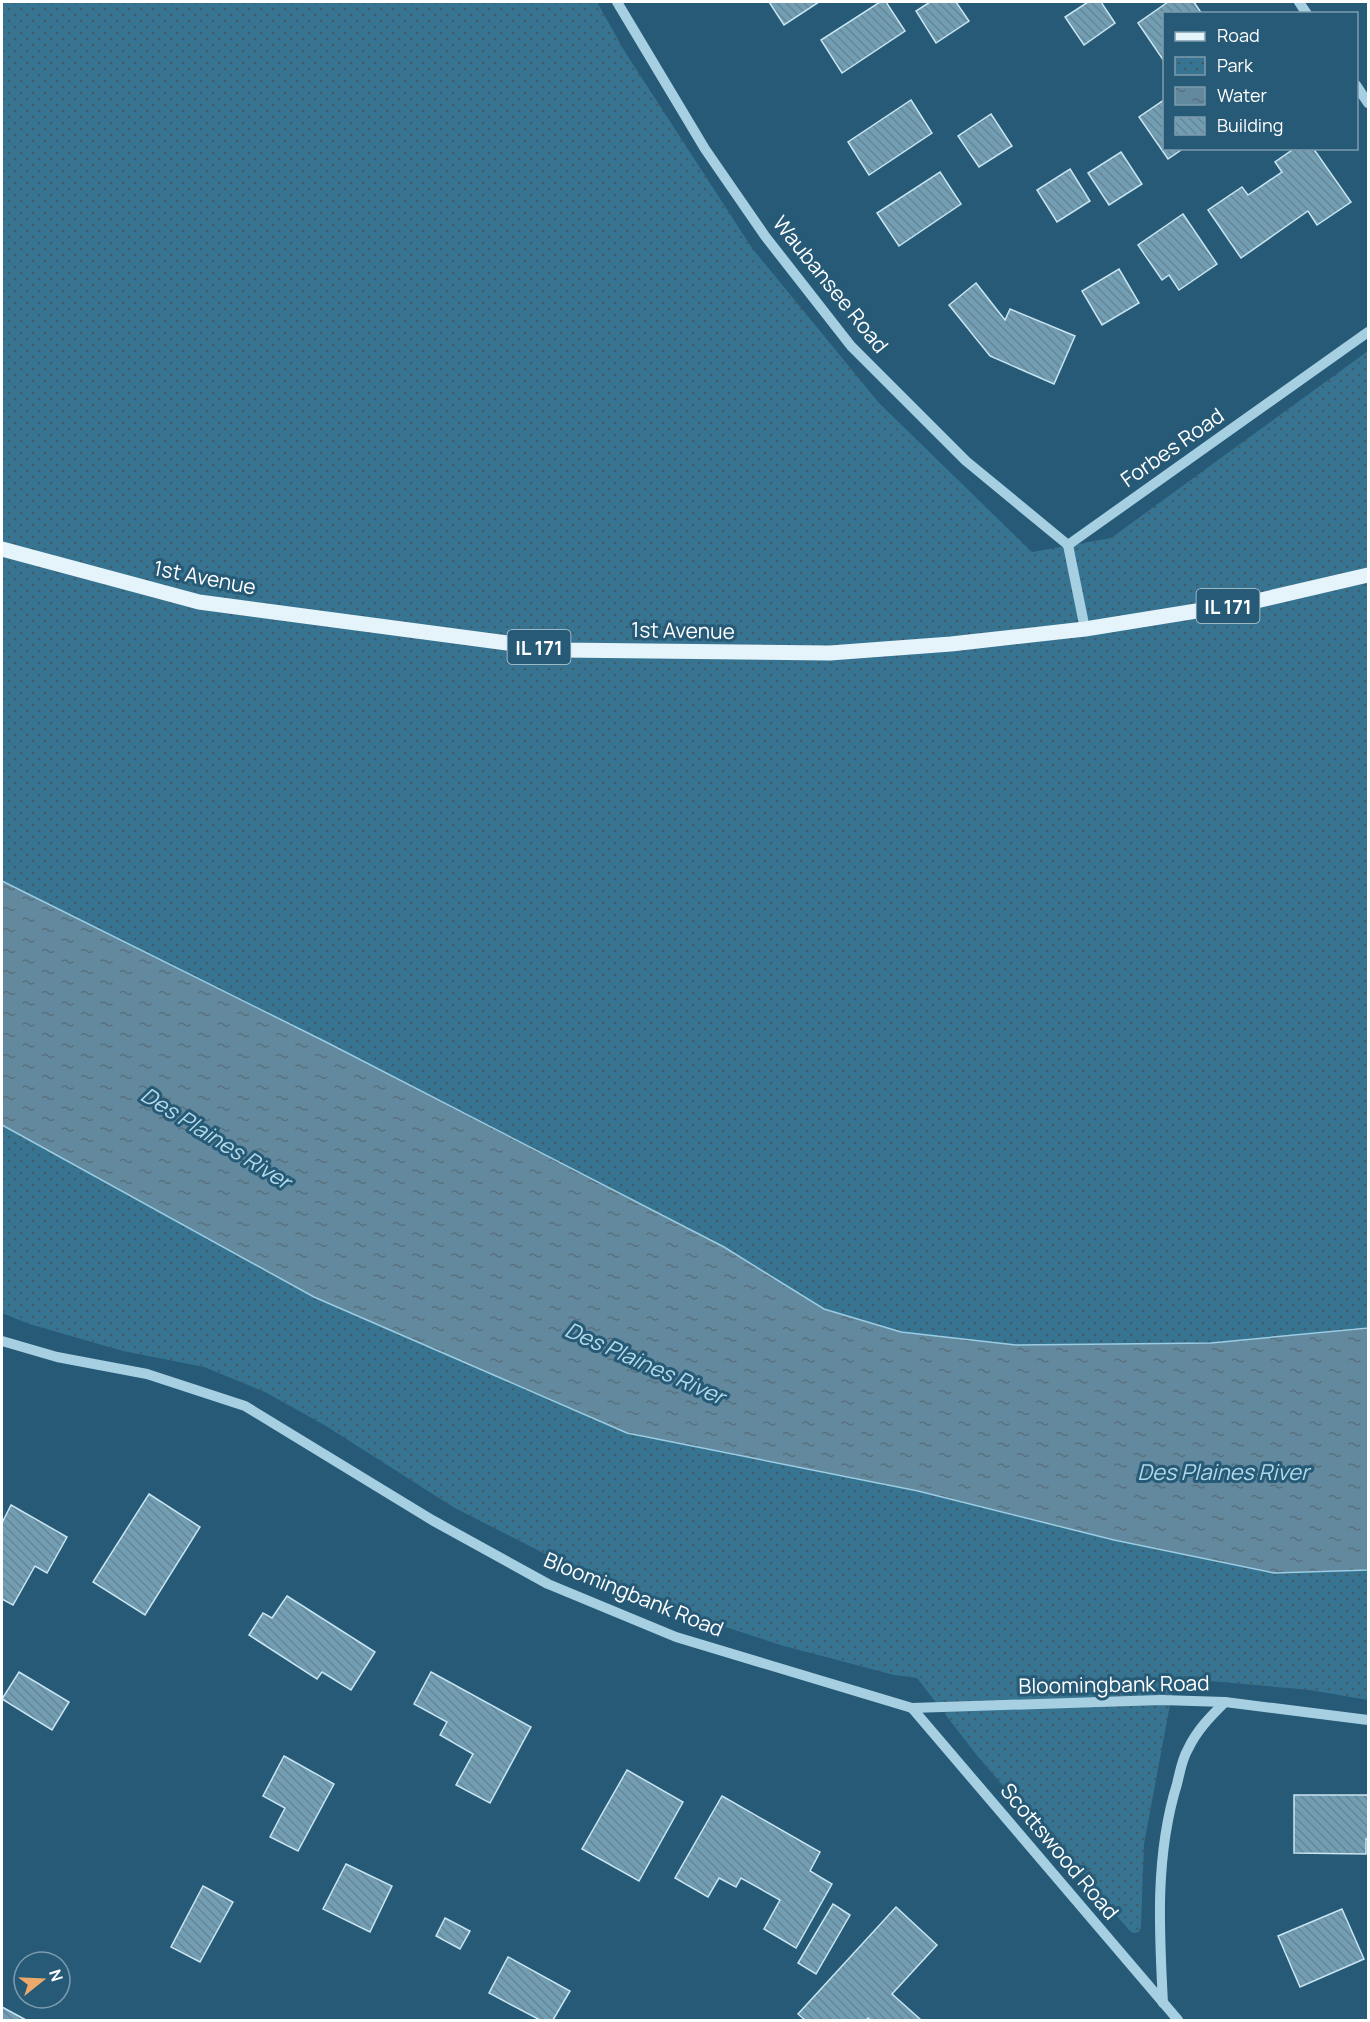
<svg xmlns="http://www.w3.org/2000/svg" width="1370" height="2022" font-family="Manrope,sans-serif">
<defs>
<pattern id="park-dots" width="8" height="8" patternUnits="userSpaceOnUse" patternTransform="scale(1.5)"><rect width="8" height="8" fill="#367491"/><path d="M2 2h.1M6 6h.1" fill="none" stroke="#435c68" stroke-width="1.8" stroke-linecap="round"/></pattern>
<pattern id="water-ripples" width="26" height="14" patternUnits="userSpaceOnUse" patternTransform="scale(1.5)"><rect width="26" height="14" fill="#62899e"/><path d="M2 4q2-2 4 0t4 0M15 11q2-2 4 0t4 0" fill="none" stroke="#59717d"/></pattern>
<pattern id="building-back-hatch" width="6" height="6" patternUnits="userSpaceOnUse" patternTransform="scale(1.5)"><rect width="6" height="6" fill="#729eb3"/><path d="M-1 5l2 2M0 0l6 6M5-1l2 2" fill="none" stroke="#678594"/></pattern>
</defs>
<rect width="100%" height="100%" fill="#265a76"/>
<!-- park -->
<g fill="url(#park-dots)">
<polygon points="2,2 597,2 625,52 752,248 879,403 1032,552 1111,538 1368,351 1368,1328 1211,1343 1016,1345 901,1332 824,1309 724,1247 326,1042 2,881"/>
<polygon points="2,1125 314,1297 627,1433 918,1491 1114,1540 1274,1573 1368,1570 1368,1700 1310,1690 1175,1678 1144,1844 1141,1927 1139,1932 1133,1933 1129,1930 979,1758 917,1678 894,1675 784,1646 685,1614 559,1561 453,1507 326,1426 265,1392 204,1367 123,1351 29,1324 2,1313"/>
</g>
<!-- water -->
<polygon fill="url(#water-ripples)" stroke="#9bcce3" stroke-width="1.5" points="2,881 326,1042 724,1247 824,1309 901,1332 1016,1345 1211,1343 1368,1328 1368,1570 1274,1573 1114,1540 918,1491 627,1433 314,1297 2,1125"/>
<!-- building -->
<g fill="url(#building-back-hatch)" stroke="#c8e5f2" stroke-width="1.5">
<polygon points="769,2 819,2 784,25"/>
<polygon points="880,2 886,2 905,31 842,73 821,40"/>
<polygon points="930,2 956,2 969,21 936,43 916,11"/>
<polygon points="1088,2 1101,2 1115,23 1084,45 1065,17"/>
<polygon points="1168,2 1194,2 1202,14 1164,14 1164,61 1138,23"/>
<polygon points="911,100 932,133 869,175 848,142"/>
<polygon points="1164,100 1164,148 1184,148 1168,159 1139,117"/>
<polygon points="991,114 1012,146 979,167 958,136"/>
<polygon points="1295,148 1313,148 1351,202 1317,225 1308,211 1241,258 1208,210 1242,187 1248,195 1282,172 1275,162"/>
<polygon points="1121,152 1142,184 1109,205 1088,173"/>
<polygon points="1070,169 1090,201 1057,222 1037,190"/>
<polygon points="940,172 961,204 899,246 877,213"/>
<polygon points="1183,214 1217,264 1179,290 1169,275 1162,280 1138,245"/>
<polygon points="1119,269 1139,303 1102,325 1082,291"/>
<polygon points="976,283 1005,320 1010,309 1075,336 1054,384 990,356 949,305"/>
<polygon points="149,1494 200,1527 145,1615 93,1582"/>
<polygon points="11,1505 67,1537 47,1573 35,1566 13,1605 2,1599 2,1523"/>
<polygon points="287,1596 375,1652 351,1690 322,1672 317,1679 249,1635 263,1613 272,1618"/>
<polygon points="19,1672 69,1702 52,1730 2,1699"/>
<polygon points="431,1672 531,1727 490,1803 456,1785 473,1754 440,1735 447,1722 414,1704"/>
<polygon points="284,1756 334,1784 298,1851 270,1837 285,1808 263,1796"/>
<polygon points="627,1770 683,1802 639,1881 582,1849"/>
<polygon points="1294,1795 1368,1795 1368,1839 1366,1839 1366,1854 1294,1853"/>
<polygon points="722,1796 820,1852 810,1871 832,1884 796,1948 764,1929 780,1900 741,1878 736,1887 719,1878 708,1897 675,1878"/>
<polygon points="346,1864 392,1886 370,1932 323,1909"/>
<polygon points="203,1886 233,1902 200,1962 171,1947"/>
<polygon points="833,1904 850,1915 816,1974 798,1963"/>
<polygon points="896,1907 937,1945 892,1994 921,2020 871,2020 868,2018 866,2020 805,2020 798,2014"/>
<polygon points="1342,1909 1364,1959 1300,1987 1278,1936"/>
<polygon points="445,1918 470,1931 460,1949 436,1936"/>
<polygon points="508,1957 570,1991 553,2020 540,2020 489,1993"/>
<polygon points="2,2007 26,2020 2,2020"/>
</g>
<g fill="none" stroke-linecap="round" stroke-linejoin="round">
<!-- minor -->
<g stroke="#a6cfe2" stroke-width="10">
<polyline points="617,2 705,149 765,236 851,346 966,461 1068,545"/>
<polyline points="1299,2 1307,14"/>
<polyline points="1356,85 1368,103"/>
<polyline points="1068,545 1368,332"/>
<polyline points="1068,545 1085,629"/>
<polyline points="2,1341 57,1357 147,1374 245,1406 432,1520 548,1584 676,1637 912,1708 1161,1700 1225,1702 1368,1720"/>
<polyline points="912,1708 1178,2020"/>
<path d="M1163,2003C1159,1929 1155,1855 1177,1784C1180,1772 1182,1759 1188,1749C1197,1730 1210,1717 1225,1702"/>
</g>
<!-- major -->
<polyline stroke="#e5f3fb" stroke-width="15" points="2,549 199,602 560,650 830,653 951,644 1085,629 1252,602 1368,575"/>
</g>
<g text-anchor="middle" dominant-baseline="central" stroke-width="6" stroke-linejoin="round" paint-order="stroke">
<!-- shield labels -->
<g fill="#265a76" stroke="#beced6" stroke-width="1.5">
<rect x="1196.5" y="589" width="63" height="34" rx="4.5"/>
<rect x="507.5" y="630" width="63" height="34" rx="4.5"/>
</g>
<g font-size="20" font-weight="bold" fill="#fff">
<text x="1228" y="606">IL 171</text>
<text x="539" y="647">IL 171</text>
</g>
<!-- street labels -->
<g font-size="21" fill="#fff" stroke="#265a76">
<text transform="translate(831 284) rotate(51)">Waubansee Road</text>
<text transform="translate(1172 447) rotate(-35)">Forbes Road</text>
<text transform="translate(205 577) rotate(11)">1st Avenue</text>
<text transform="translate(683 630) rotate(1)">1st Avenue</text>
<text transform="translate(634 1594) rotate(22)">Bloomingbank Road</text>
<text transform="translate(1114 1684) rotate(-1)">Bloomingbank Road</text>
<text transform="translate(1060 1851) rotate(50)">Scottswood Road</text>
</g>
<!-- water labels -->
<g font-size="22" font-style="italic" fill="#b1d8ea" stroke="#265a76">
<text transform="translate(216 1138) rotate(32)">Des Plaines River</text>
<text transform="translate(645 1363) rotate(24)">Des Plaines River</text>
<text x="1223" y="1472">Des Plaines River</text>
</g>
</g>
<!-- border -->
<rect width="1370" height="2022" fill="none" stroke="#ffffff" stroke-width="6"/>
<!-- legend -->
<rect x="1163" y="12" width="195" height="138" fill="#265a76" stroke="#7d9cad" stroke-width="1.5"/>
<rect x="1175" y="32" width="30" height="9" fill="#e5f3fb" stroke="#7d9cad" stroke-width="1.5"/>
<text x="1217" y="42" font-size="18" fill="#ffffff">Road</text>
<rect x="1175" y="57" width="30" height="18" fill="url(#park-dots)" stroke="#7d9cad" stroke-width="1.5"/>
<text x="1217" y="72" font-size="18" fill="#ffffff">Park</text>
<rect x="1175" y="87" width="30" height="18" fill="url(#water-ripples)" stroke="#7d9cad" stroke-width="1.5"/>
<text x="1217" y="102" font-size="18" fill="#ffffff">Water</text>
<rect x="1175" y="117" width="30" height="18" fill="url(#building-back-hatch)" stroke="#7d9cad" stroke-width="1.5"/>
<text x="1217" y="132" font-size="18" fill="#ffffff">Building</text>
<!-- north arrow -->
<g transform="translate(42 1980) rotate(72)"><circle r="28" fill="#265a76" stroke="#7d9cad" stroke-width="1.5"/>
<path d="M0-4.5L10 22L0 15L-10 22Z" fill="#ebaa6c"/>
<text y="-9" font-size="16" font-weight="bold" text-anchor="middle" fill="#ffffff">N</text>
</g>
</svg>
